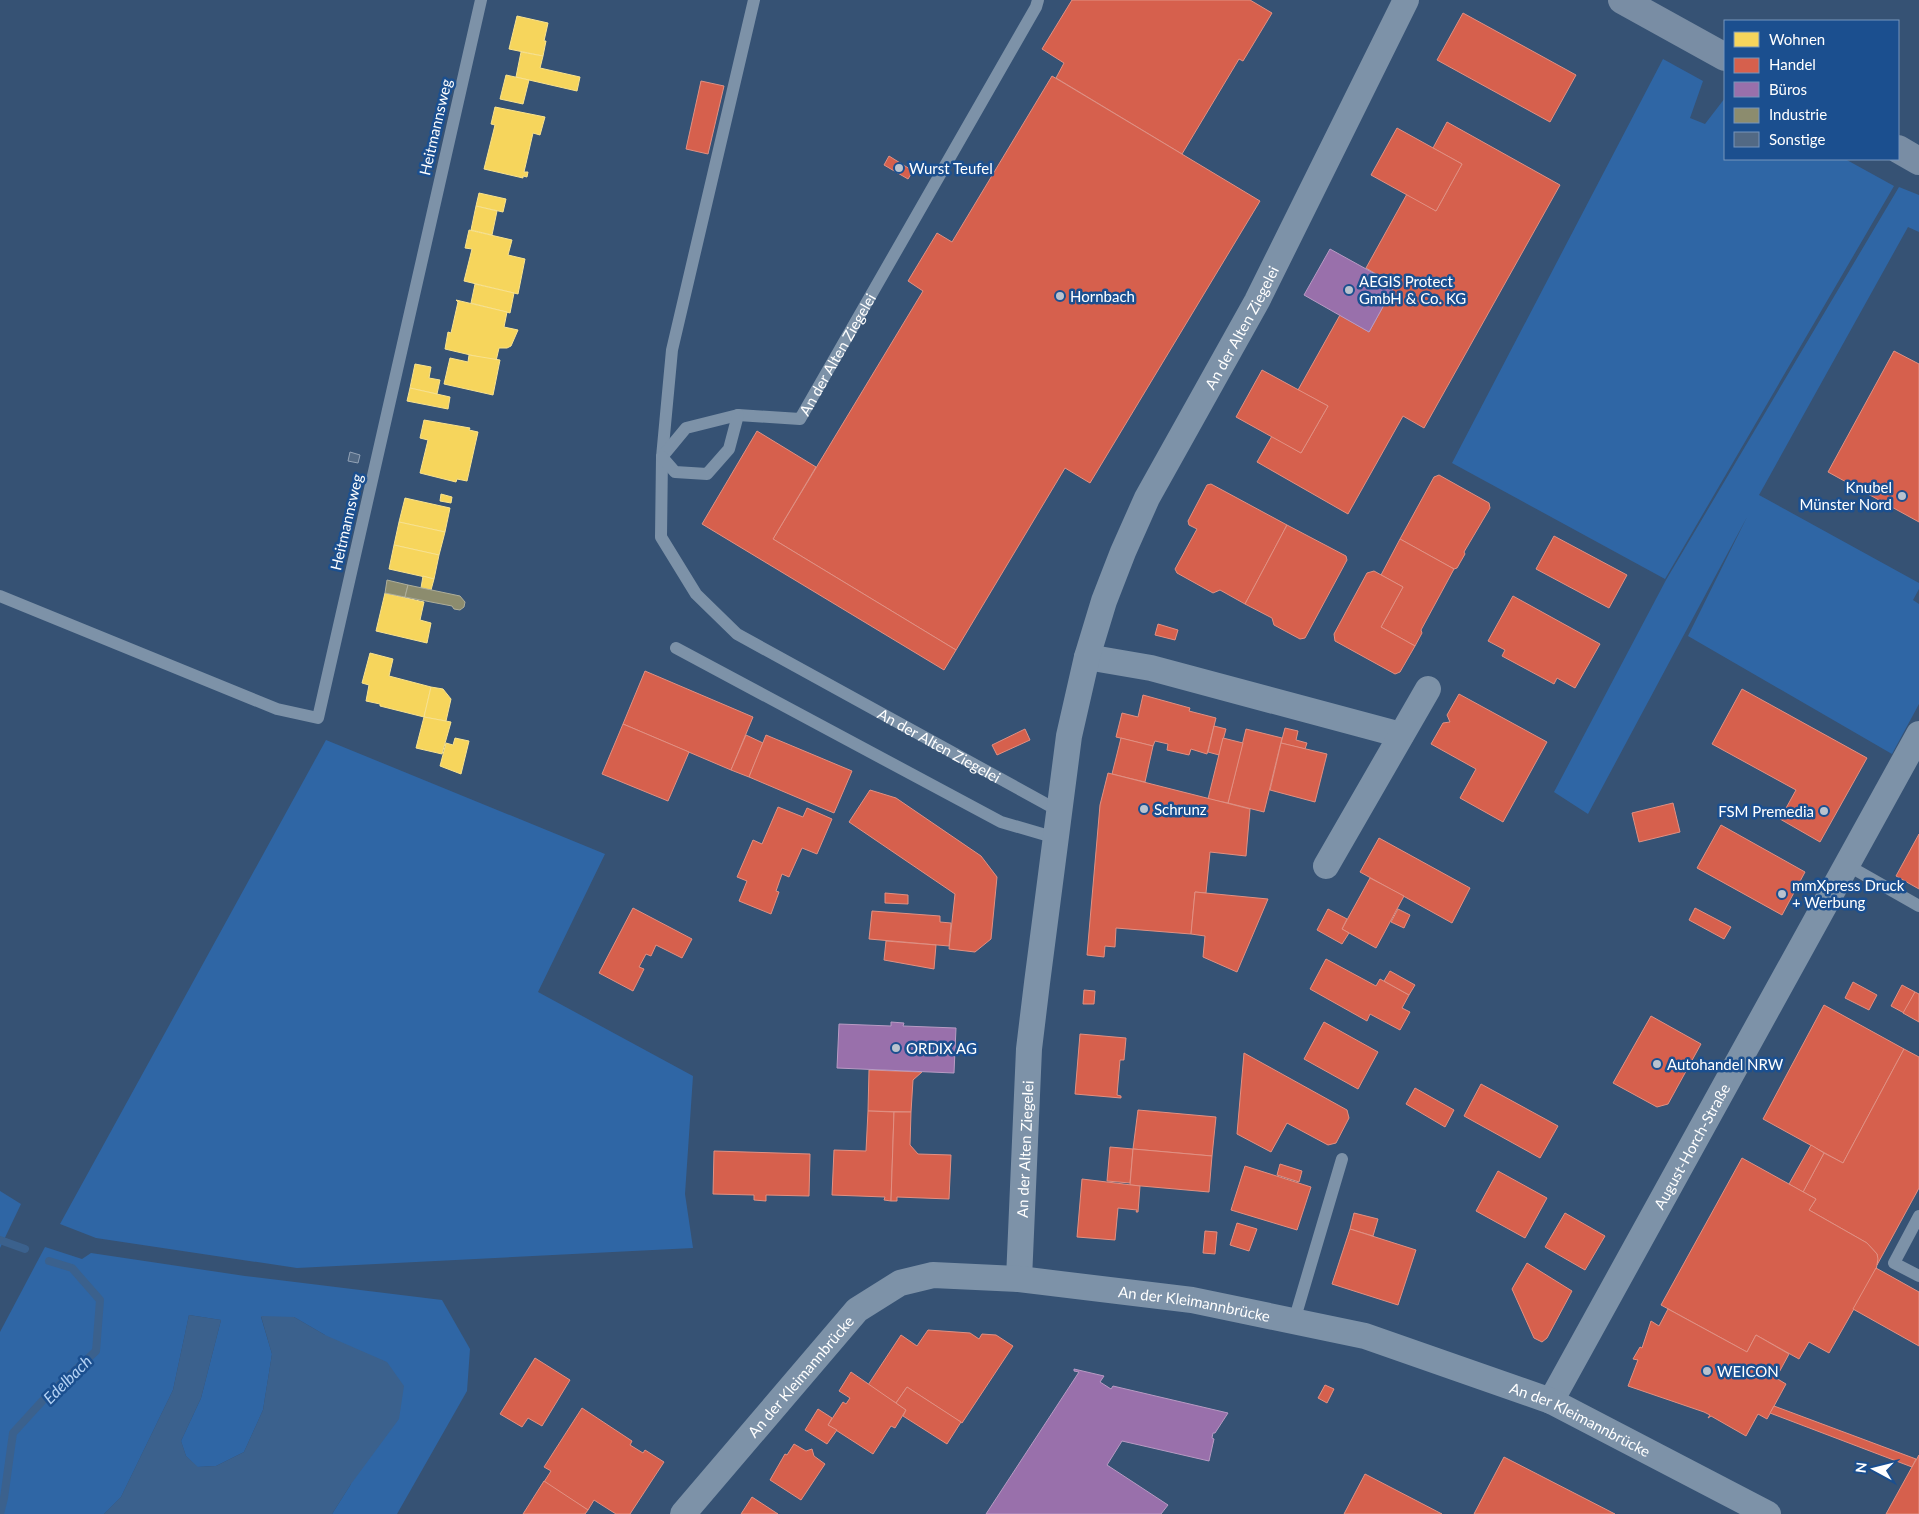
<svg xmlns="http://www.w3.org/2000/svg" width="1919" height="1514" font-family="Lato,sans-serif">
<rect width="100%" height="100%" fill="#365274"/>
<!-- green -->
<g fill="#2f66a5">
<polygon points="1663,59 1703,81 1690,118 1705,124 1725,98 1725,159 1845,159 1894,186 1665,579 1452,463"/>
<polygon points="1899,187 1919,195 1919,232 1908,227 1759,495 1919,583 1919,589 1913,600 1919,604 1919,704 1892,754 1688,636 1747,517 1588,814 1554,792 1666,580"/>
<polygon points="326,740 605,854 538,992 693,1076 685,1194 693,1248 297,1268 96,1238 60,1224"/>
<polygon points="0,1191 21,1204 0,1248"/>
<polygon points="45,1247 82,1259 91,1253 245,1276 442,1300 470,1349 467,1391 397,1514 332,1514 351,1484 325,1335 294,1317 261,1317 272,1354 263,1410 244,1452 216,1466 197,1467 186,1456 181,1441 201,1398 221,1320 189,1315 173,1390 121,1497 104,1514 0,1514 0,1332"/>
</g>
<!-- water -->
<polygon fill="#3b618d" points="189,1315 221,1320 201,1398 181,1441 186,1456 198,1467 216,1466 244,1452 263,1410 272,1354 261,1316 294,1317 325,1335 387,1362 404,1386 399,1419 351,1484 332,1514 104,1514 121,1497 173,1390"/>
<!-- homes -->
<g fill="#f6d55c" stroke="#f9e28d">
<polygon points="517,16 548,23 544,41 546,41 543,56 509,49"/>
<polygon points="521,52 543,56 540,68 580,77 577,91 516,77"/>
<polygon points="506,75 529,80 523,104 500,99"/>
<polygon points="495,107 545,117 540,135 533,133 524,172 528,172 527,177 523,176 523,178 484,169 495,125 491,124"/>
<polygon points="479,193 506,199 503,212 476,206"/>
<polygon points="476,206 497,211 492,235 471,230"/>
<polygon points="469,230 512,240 508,255 525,259 518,294 464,281 472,249 465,248"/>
<polygon points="475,284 514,293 510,313 471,303"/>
<polygon points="456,300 507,312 504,327 518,330 511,346 507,348 499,348 496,361 445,349 448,332 451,333 458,302"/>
<polygon points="469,355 500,360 493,395 444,384 450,358 468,362"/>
<polygon points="415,364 431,367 429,378 440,380 437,394 410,388"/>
<polygon points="410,388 450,397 448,409 407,401"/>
<polygon points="424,420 470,428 469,430 478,432 467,481 457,479 456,482 420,473 428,440 420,438"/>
<polygon points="441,494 452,497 451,503 440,501"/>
<polygon points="405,498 450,508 445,532 399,522"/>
<polygon points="399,522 445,532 439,555 394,545"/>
<polygon points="394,545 439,555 434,579 389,569"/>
<polygon points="423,576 434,579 431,590 421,588"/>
<polygon points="385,593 424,602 420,620 431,623 427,643 376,631"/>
<polygon points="370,653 393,659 389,676 431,687 424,717 380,706 380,704 366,701 369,685 362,683"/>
<polygon points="431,687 443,689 451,699 446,721 424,717"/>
<polygon points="424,717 451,722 442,754 416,748"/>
<polygon points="455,738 469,741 461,774 440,766 446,743 453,745"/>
</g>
<!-- shops -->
<g fill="#d6604d" stroke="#e29082">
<polygon points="1072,0 1250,0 1272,13 1243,61 1239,59 1182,154 1056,78 1064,63 1042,49"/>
<polygon points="1463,13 1576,75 1550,122 1437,60"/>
<polygon points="1052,76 1260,201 1090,483 1065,468 956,650 773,539 923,291 908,281 937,233 952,242"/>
<polygon points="701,81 724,86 708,154 686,149"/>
<polygon points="1447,122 1560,185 1424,428 1403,416 1348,514 1257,462 1272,436 1301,453 1328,406 1298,390 1340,315 1369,332 1395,285 1366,268 1407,194 1436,211 1462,164 1433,148"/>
<polygon points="1397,128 1462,164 1436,211 1371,175"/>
<polygon points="889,156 913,171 908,179 884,165"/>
<polygon points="1894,351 1919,364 1919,522 1828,472"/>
<polygon points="1262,370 1328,406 1301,453 1236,417"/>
<polygon points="757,431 816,467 773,539 956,650 944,670 702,524"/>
<polygon points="1439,475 1489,503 1490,508 1464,552 1465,554 1457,568 1454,569 1400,539 1434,477"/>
<polygon points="1211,484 1287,525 1245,604 1220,590 1213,593 1177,573 1175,569 1197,529 1189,525 1188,521 1207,485"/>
<polygon points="1287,525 1346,556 1347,560 1305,638 1300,639 1274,625 1272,618 1245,604"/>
<polygon points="1554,536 1627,575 1609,608 1536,569"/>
<polygon points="1400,539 1454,569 1421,630 1422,633 1415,646 1381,627 1403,587 1381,575"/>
<polygon points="1374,571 1403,587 1381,627 1415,646 1400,672 1395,674 1335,641 1334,634 1367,573"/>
<polygon points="1513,596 1600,644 1575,688 1557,678 1554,684 1502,656 1505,650 1488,641"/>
<polygon points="1158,624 1178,630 1175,640 1155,635"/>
<polygon points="645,671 753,717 731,770 623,724"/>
<polygon points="1742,689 1867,758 1820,842 1780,819 1796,790 1712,744"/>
<polygon points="1459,694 1547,742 1503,822 1460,798 1476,769 1431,744 1443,723 1450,722 1447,715"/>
<polygon points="1143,695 1190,708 1189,711 1216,718 1207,754 1191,749 1189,755 1167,750 1168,744 1155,741 1153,746 1116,737 1122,713 1138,717"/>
<polygon points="623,724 689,752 668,801 602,774"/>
<polygon points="1214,726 1226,729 1219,755 1208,752"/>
<polygon points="1285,728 1298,731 1296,740 1307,743 1305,749 1281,743"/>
<polygon points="1025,729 1030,740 997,755 992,745"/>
<polygon points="1246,729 1282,738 1264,812 1228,803"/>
<polygon points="746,735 763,743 749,777 731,770"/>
<polygon points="766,735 852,771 834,813 749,777"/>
<polygon points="1121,738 1153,746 1145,782 1112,774"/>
<polygon points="1223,738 1243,743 1228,803 1208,799"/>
<polygon points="1281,743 1327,754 1315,802 1270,790"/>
<polygon points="1108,773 1250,809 1246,856 1210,852 1206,893 1195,892 1191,934 1116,928 1115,947 1105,946 1104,957 1087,955 1100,805"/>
<polygon points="870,790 896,798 981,856 997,877 991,939 975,952 949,949 955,894 849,822"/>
<polygon points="1673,803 1680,832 1639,842 1632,813"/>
<polygon points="778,807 803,817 807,808 832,819 817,854 802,848 789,877 782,874 776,891 779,892 771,914 739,901 747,881 737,877 753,840 762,844"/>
<polygon points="1721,825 1805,872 1782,915 1697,868"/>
<polygon points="1919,834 1919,889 1896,876"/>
<polygon points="1379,838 1470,888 1452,923 1360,872"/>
<polygon points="1370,878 1404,896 1376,948 1342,929"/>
<polygon points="1195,892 1268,899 1237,972 1203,957 1205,936 1191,934"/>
<polygon points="885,893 908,895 908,904 885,903"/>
<polygon points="633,908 692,939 682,958 656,945 651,956 646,954 639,967 644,969 633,991 599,973"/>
<polygon points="1695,908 1731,927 1724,939 1689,920"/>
<polygon points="1328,909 1347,919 1342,929 1349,933 1342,944 1317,930"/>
<polygon points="1398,909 1410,915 1404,928 1391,922"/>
<polygon points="872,911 940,916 940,922 951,923 949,946 869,939"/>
<polygon points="886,941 936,945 934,969 884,960"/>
<polygon points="1326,959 1376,986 1380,979 1409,995 1402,1008 1410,1012 1400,1030 1370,1014 1367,1021 1310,989"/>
<polygon points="1390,971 1415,985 1409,995 1384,981"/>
<polygon points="1853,982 1877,995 1869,1010 1845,998"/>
<polygon points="1902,985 1915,992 1904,1013 1891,1006"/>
<polygon points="1084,990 1095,991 1094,1004 1083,1004"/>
<polygon points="1915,992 1919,994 1919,1022 1903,1013"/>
<polygon points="1824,1005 1904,1049 1843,1163 1763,1119"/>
<polygon points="1651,1016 1701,1044 1668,1104 1657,1107 1613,1083"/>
<polygon points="1324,1022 1378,1052 1358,1089 1304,1059"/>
<polygon points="1080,1034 1126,1038 1124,1060 1120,1060 1117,1095 1121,1096 1121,1098 1075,1094"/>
<polygon points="1904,1049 1919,1057 1919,1188 1877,1265 1877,1254 1867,1243 1809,1210 1816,1199 1803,1192 1824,1153 1843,1163"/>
<polygon points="1244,1053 1347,1110 1349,1118 1336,1143 1328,1145 1287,1123 1271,1152 1237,1134"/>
<polygon points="869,1070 922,1072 913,1080 911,1112 868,1111"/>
<polygon points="1481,1084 1558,1126 1540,1158 1464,1116"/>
<polygon points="1415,1088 1454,1110 1445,1127 1406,1104"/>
<polygon points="1138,1110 1216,1117 1212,1156 1133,1149"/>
<polygon points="868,1111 894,1112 891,1201 884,1200 885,1197 832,1195 834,1150 866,1151"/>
<polygon points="894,1112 911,1112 910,1145 918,1154 951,1155 949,1199 897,1197 897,1201 891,1201"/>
<polygon points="1811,1145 1824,1153 1803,1192 1789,1184"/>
<polygon points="1110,1147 1133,1149 1130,1183 1107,1181"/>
<polygon points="1133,1149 1212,1156 1209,1192 1130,1185"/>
<polygon points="714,1151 810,1154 809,1196 766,1195 766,1201 754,1200 754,1195 713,1194"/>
<polygon points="1742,1158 1816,1199 1809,1210 1867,1243 1877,1254 1878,1259 1876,1270 1829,1353 1809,1342 1799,1359 1756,1335 1747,1352 1661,1305"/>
<polygon points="1280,1164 1302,1171 1299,1182 1277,1175"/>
<polygon points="1245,1166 1311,1187 1297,1230 1231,1210"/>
<polygon points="1498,1171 1547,1198 1525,1238 1476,1211"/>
<polygon points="1082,1179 1140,1186 1138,1212 1136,1212 1137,1210 1118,1208 1115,1240 1077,1237"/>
<polygon points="1354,1213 1378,1219 1373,1236 1350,1229"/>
<polygon points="1565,1213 1605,1236 1585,1270 1545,1247"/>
<polygon points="1237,1223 1257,1229 1249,1251 1230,1245"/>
<polygon points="1350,1229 1416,1250 1398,1305 1332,1284"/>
<polygon points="1205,1231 1217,1232 1215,1254 1203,1253"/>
<polygon points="1527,1263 1572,1291 1547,1338 1542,1342 1534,1338 1512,1289"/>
<polygon points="1876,1268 1919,1292 1919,1346 1853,1309"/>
<polygon points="1668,1309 1747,1352 1756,1335 1789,1354 1776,1378 1786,1384 1767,1419 1758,1414 1746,1436 1711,1416 1708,1418 1710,1415 1704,1412 1628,1386 1638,1360 1633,1359 1640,1347 1642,1348 1651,1321 1659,1326"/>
<polygon points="928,1330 970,1333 979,1339 982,1334 996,1335 1013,1346 962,1423 907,1387 896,1403 868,1385 901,1335 917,1346"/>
<polygon points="535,1358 570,1380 542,1426 528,1418 522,1427 500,1414"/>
<polygon points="851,1372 906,1410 895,1428 891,1426 873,1454 828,1425 843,1402 846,1404 850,1398 839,1391"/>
<polygon points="1325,1385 1334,1389 1327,1403 1318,1398"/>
<polygon points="907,1387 961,1422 947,1444 903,1416 906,1410 896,1403"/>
<polygon points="1774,1406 1916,1459 1912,1467 1770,1413"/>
<polygon points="582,1408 632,1441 630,1445 643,1453 645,1450 664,1462 630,1514 616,1514 594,1500 588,1510 544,1482 551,1471 544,1467"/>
<polygon points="818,1409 832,1418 828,1425 837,1430 827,1444 805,1430"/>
<polygon points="794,1444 806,1451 812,1449 814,1456 825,1464 801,1500 770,1480 785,1454 787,1455"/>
<polygon points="1919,1455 1919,1514 1886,1514 1912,1467"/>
<polygon points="1504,1457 1615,1514 1474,1514"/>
<polygon points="1365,1474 1442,1514 1344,1514"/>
<polygon points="544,1481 588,1510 585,1514 523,1514"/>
<polygon points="752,1497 778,1514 741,1514"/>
</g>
<!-- offices -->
<g fill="#9970ab" stroke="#b89bc4">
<polygon points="1330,249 1395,285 1369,332 1304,295"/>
<polygon points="891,1022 904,1023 903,1026 956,1028 954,1073 837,1068 839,1024 891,1026"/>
<polygon points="1074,1369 1104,1376 1100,1382 1111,1389 1113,1386 1228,1413 1215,1433 1213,1433 1212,1438 1214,1439 1209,1461 1122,1441 1107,1465 1168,1505 1161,1514 986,1514 1079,1372 1074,1371"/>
</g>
<!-- industry -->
<g fill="#8c8c6e" stroke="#aeae9a">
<polygon points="387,580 408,585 405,597 385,593"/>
<polygon points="408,585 460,596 465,602 464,607 460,610 454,609 452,606 405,597"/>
</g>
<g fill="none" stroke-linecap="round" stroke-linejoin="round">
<!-- stream -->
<g stroke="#3b618d" stroke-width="8">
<polyline points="0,1240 25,1249"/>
<polyline points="0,1514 4,1498 13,1433 45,1398 96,1351 100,1300 72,1268 49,1261"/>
</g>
</g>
<!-- building -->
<polygon fill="#526984" stroke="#92a2b6" points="350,452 360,455 358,463 348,461"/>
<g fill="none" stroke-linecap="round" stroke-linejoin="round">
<!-- service -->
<g stroke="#7d92a8" stroke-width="12">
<path id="s1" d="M754,0L672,350L662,457L661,537L696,594L737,634L1059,811"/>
<path id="s2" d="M662,457L686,428L738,415L800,419L1036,7L1038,0"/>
<polyline points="662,457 675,472 707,474 729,449 738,415"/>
<polyline points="0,596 277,709 318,718 481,0"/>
<polyline points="676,648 1001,822 1056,838"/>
<polyline points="1847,865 1919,906"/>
<polyline points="1919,1216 1894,1263 1919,1276"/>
<polyline points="1294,1321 1342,1159"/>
</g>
<!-- minor -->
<g stroke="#7d92a8" stroke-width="26">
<polyline points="1087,657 1151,668 1401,735"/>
<polyline points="1326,866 1428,689"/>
<path id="s3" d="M1019,1279L1029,1049L1037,983L1069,736L1087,657L1104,601L1123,552L1147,498L1257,301L1406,0"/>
<path id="s4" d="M1551,1401L1919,734"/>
<path id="s5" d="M683,1514L857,1310L900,1283L933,1275L1019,1279L1192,1300L1365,1336L1551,1401L1768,1514"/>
</g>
<!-- secondary -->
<g stroke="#798da4" stroke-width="28">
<polyline points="1622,0 1725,57"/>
<polyline points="1898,149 1919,161"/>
</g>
</g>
<!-- markers -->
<g fill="#b9c2ce" stroke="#1b4f8f" stroke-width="2">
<circle cx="899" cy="168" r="5"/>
<circle cx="1349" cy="290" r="5"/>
<circle cx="1060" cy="296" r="5"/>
<circle cx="1902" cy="496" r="5"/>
<circle cx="1144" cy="809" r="5"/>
<circle cx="1824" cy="811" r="5"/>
<circle cx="1782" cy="894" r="5"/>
<circle cx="896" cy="1048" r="5"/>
<circle cx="1657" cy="1064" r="5"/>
<circle cx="1707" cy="1371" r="5"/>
</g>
<g text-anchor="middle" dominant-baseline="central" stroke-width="5" stroke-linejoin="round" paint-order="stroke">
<!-- street labels -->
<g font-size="15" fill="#fff" stroke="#1b4f8f">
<text transform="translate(435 127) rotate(-77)">Heitmannsweg</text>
<text stroke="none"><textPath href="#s3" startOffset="992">An der Alten Ziegelei</textPath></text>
<text stroke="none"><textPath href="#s2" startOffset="228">An der Alten Ziegelei</textPath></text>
<text transform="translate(346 522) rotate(-77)">Heitmannsweg</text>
<text stroke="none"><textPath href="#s1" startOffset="902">An der Alten Ziegelei</textPath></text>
<text stroke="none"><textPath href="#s4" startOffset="291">August-Horch-Straße</textPath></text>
<text stroke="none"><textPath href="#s3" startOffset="130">An der Alten Ziegelei</textPath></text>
<text stroke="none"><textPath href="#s5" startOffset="616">An der Kleimannbrücke</textPath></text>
<text stroke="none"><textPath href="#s5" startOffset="181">An der Kleimannbrücke</textPath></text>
<text stroke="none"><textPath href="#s5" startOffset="1021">An der Kleimannbrücke</textPath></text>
</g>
<!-- poi labels -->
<g font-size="15" fill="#fff" stroke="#1b4f8f" text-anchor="start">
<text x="909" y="168">Wurst Teufel</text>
<text x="1359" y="281">AEGIS Protect<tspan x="1359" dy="17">GmbH &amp; Co. KG</tspan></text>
<text x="1070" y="296">Hornbach</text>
<text x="1892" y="487" text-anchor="end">Knubel<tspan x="1892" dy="17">Münster Nord</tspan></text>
<text x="1154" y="809">Schrunz</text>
<text x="1814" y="811" text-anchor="end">FSM Premedia</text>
<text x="1792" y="885">mmXpress Druck<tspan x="1792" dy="17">+ Werbung</tspan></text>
<text x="906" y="1048">ORDIX AG</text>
<text x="1667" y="1064">Autohandel NRW</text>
<text x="1717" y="1371">WEICON</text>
</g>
<!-- water labels -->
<g font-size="16" font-style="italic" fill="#b5d3f5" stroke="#1b4f8f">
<text transform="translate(67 1379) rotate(-45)">Edelbach</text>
</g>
</g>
<!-- legend -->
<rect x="1724" y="20" width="175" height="140" fill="#1b4f8f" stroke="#7695bc"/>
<rect x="1734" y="32" width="25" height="15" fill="#f6d55c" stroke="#7695bc"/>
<text x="1769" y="45" font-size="15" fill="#ffffff">Wohnen</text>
<rect x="1734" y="58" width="25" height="15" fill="#d6604d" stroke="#7695bc"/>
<text x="1769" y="70" font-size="15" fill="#ffffff">Handel</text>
<rect x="1734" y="82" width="25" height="15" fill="#9970ab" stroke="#7695bc"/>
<text x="1769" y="95" font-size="15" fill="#ffffff">Büros</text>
<rect x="1734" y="108" width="25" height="15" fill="#8c8c6e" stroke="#7695bc"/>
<text x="1769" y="120" font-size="15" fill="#ffffff">Industrie</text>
<rect x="1734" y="132" width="25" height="15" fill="#526984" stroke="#7695bc"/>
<text x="1769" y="145" font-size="15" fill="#ffffff">Sonstige</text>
<!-- north arrow -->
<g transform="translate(1874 1469) rotate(277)" stroke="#1b4f8f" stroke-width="4" paint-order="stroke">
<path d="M0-4L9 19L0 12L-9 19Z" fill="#ffffff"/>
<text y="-8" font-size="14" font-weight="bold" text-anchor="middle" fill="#ffffff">N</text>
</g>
</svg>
